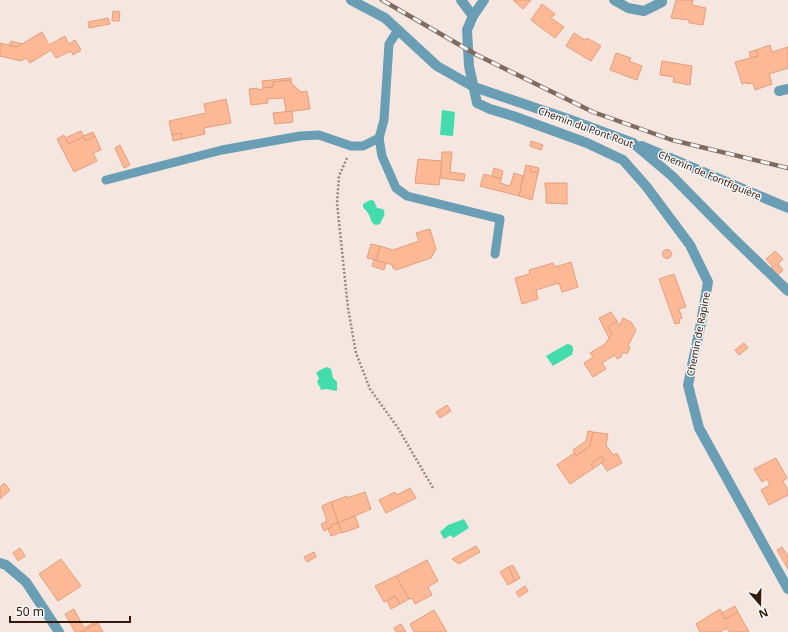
<svg xmlns="http://www.w3.org/2000/svg" width="788" height="632" font-family="'Noto Sans',sans-serif">
<rect width="100%" height="100%" fill="#f5e6df"/>
<!-- water -->
<g fill="#43dcac">
<polygon points="442,110 455,112 453,136 440,135"/>
<path d="M372,200L374,201L377,208L383,209C387,215 382,218 380,224L376,225C370,223 372,220 369,215C368,212 365,210 363,207V204L368,201Z"/>
<path d="M567,344C572,344 575,348 572,353L573,354L553,366L546,356Z"/>
<polygon points="327,367 331,369 333,378 337,382 337,391 326,389 321,390 320,387 317,382 319,378 316,373 320,370"/>
<polygon points="464,519 469,528 453,538 451,535 444,539 440,532 448,525"/>
</g>
<!-- building -->
<g fill="#fdb895" stroke="#e39f7e">
<polygon points="513,0 531,0 523,9"/>
<polygon points="676,0 693,0 692,5 706,8 703,25 689,23 689,20 671,18"/>
<polygon points="542,4 555,14 551,18 564,27 555,38 531,20"/>
<polygon points="113,11 120,12 119,21 112,21"/>
<polygon points="108,18 110,24 89,28 88,22"/>
<polygon points="42,32 49,45 65,36 69,44 75,40 81,50 73,55 71,51 56,58 51,50 30,63 26,58 21,61 0,56 0,43 17,47"/>
<polygon points="574,33 585,40 587,38 601,46 591,61 566,46"/>
<polygon points="11,41 22,44 17,47 9,45"/>
<polygon points="770,45 772,52 788,47 788,68 769,74 772,84 755,90 753,83 747,84 747,82 742,84 735,62 758,56 756,50"/>
<polygon points="756,50 758,56 751,58 749,52"/>
<polygon points="616,53 631,58 629,61 642,66 637,80 610,70"/>
<polygon points="662,61 692,66 690,85 673,82 674,77 660,75"/>
<polygon points="291,78 291,80 273,82 273,87 263,88 262,81"/>
<polygon points="291,80 292,84 301,92 307,91 310,109 286,112 284,98 267,99 268,103 251,105 249,89 257,88 257,90 263,89 263,88 273,87 273,82"/>
<polygon points="226,99 231,123 204,128 205,134 182,139 181,133 172,135 169,121 206,113 204,104"/>
<polygon points="292,111 293,122 275,124 273,113"/>
<polygon points="81,131 84,137 68,144 65,138"/>
<polygon points="93,132 95,136 85,141 83,136"/>
<polygon points="181,133 182,139 173,141 172,135"/>
<polygon points="64,135 68,144 84,137 85,141 95,136 101,150 93,153 97,161 74,172 57,139"/>
<polygon points="531,141 543,145 541,150 530,146"/>
<polygon points="120,145 130,165 124,168 115,148"/>
<polygon points="442,152 452,152 450,172 465,174 464,181 440,178"/>
<polygon points="418,159 442,161 439,185 415,183"/>
<polygon points="526,165 531,166 530,171 538,173 532,200 519,196"/>
<polygon points="531,166 539,168 538,173 530,171"/>
<polygon points="494,168 503,171 501,179 492,176"/>
<polygon points="514,173 523,176 519,196 480,186 484,174 501,179 500,183 510,186"/>
<polygon points="545,183 567,183 567,204 546,203 546,188 545,188"/>
<polygon points="430,229 436,249 431,258 396,270 392,267 393,265 376,260 380,246 393,250 419,241 416,233"/>
<polygon points="371,244 380,246 376,260 367,258"/>
<circle cx="667" cy="254" r="4.5"/>
<polygon points="775,251 783,259 778,264 783,270 778,275 771,268 773,267 766,259"/>
<polygon points="374,260 386,263 384,270 372,266"/>
<polygon points="571,262 578,287 562,292 559,283 536,290 538,299 522,304 515,278 530,274 529,270 553,263 555,267"/>
<polygon points="674,274 686,307 679,309 682,318 679,319 680,323 675,324 659,279"/>
<polygon points="611,312 617,321 608,327 612,334 609,338 599,318"/>
<polygon points="623,318 631,322 636,330 628,346 630,347 627,354 623,352 621,357 617,359 615,355 602,363 606,369 593,377 584,363 593,357 590,353 605,344 612,334 608,327 617,321 618,324 620,325"/>
<polygon points="744,343 748,348 739,355 735,350"/>
<polygon points="447,405 451,411 440,418 436,412"/>
<polygon points="588,431 593,432 590,446 576,456 573,450 586,441"/>
<polygon points="593,432 608,434 606,445 613,455 617,453 622,463 607,471 602,463 604,461 602,456 591,464 594,468 570,484 557,465 574,453 576,456 590,446"/>
<polygon points="602,456 604,461 594,468 591,464"/>
<polygon points="776,458 787,478 783,481 788,491 788,495 769,505 761,490 770,485 767,479 762,482 754,469"/>
<polygon points="4,483 10,490 0,499 0,487"/>
<polygon points="410,488 416,498 386,513 379,500 395,492 397,495"/>
<polygon points="365,492 371,509 338,523 331,502 347,496 347,498"/>
<polygon points="331,502 338,523 331,525 332,527 324,531 321,524 327,521 322,506"/>
<polygon points="355,516 359,527 342,533 338,523"/>
<polygon points="338,523 342,532 331,536 328,529 332,527 331,525"/>
<polygon points="476,546 480,552 459,564 452,559"/>
<polygon points="782,547 788,556 788,569 777,550"/>
<polygon points="20,548 25,556 18,561 13,553"/>
<polygon points="314,552 316,557 307,562 304,557"/>
<polygon points="61,559 81,586 58,601 39,574"/>
<polygon points="427,560 438,581 428,587 432,595 415,604 412,598 409,599 396,576"/>
<polygon points="513,565 520,578 515,581 508,567"/>
<polygon points="508,567 515,581 508,585 500,572"/>
<polygon points="396,576 409,599 400,604 395,596 384,602 375,586"/>
<polygon points="525,586 528,591 519,597 516,592"/>
<polygon points="395,596 400,604 391,609 387,601"/>
<polygon points="735,606 738,612 725,619 722,613"/>
<polygon points="74,609 84,628 97,621 98,623 81,632 75,632 65,614"/>
<polygon points="720,609 725,619 738,612 749,632 729,632 727,628 720,632 700,632 696,624"/>
<polygon points="434,610 447,632 414,632 410,624"/>
<polygon points="98,623 103,632 81,632"/>
<polygon points="401,624 406,632 396,632 394,628"/>
</g>
<g fill="none" stroke-linecap="round" stroke-linejoin="round">
<!-- path -->
<polyline stroke="#9b877d" stroke-width="2.5" stroke-dasharray="2 2" stroke-linecap="butt" points="347,158 339,176 337,203 348,308 356,353 370,389 398,428 433,488"/>
<!-- lane -->
<g stroke="#699eb5" stroke-width="9">
<polyline points="379,138 382,156 396,188 407,196 500,219 495,254"/>
<polyline points="106,180 222,150 300,136 319,135 351,146 363,146 379,138 384,120 389,44 398,30"/>
</g>
<!-- street -->
<g stroke="#699eb5" stroke-width="10">
<polyline points="351,0 385,18 437,66 474,87 568,119 633,143 672,176 729,234 788,291"/>
<polyline points="461,0 473,16"/>
<polyline points="484,0 473,16 467,30 469,66 477,103 490,109 513,116 587,143 623,160 646,186 690,245 708,282 701,323 688,385 699,428 788,589"/>
<polyline points="614,0 628,8 644,11 662,2 662,0"/>
<polyline points="779,91 788,89"/>
<polyline points="642,146 788,208"/>
<polyline points="0,563 6,565 26,582 59,632"/>
</g>
<!-- rail casing -->
<g stroke="#806b60" stroke-width="4.5">
<polyline id="rail" points="382,0 477,55 593,112 672,140 788,168"/>
</g>
<!-- rail -->
<use href="#rail" stroke="#f7f7f7" stroke-width="3" stroke-dasharray="9" stroke-linecap="butt"/>
</g>
<g text-anchor="middle" dominant-baseline="central" stroke-width="3" stroke-linejoin="round" paint-order="stroke">
<!-- street labels -->
<g font-size="10" fill="#341a0d" stroke="#f7f7f7">
<text transform="translate(586 127) rotate(20)">Chemin du Pont Rout</text>
<text transform="translate(710 175) rotate(23)">Chemin de Fontfiguière</text>
<text transform="translate(698 334) rotate(-79)">Chemin de Rapine</text>
</g>
</g>
<!-- north arrow -->
<g transform="translate(760 604) rotate(160)" stroke="#f7f7f7" stroke-width="3" paint-order="stroke">
<path d="M0-3L7 15L0 10L-7 15Z" fill="#341a0d"/>
<text y="-6" font-size="11" font-weight="bold" text-anchor="middle" fill="#341a0d">N</text>
</g>
<!-- scale -->
<path d="M10 616v6h120v-6" fill="none" stroke="#341a0d" stroke-width="2"/>
<text x="16" y="616" font-size="12" fill="#341a0d" stroke="#f7f7f7" stroke-width="3" paint-order="stroke">50 m</text>
</svg>
